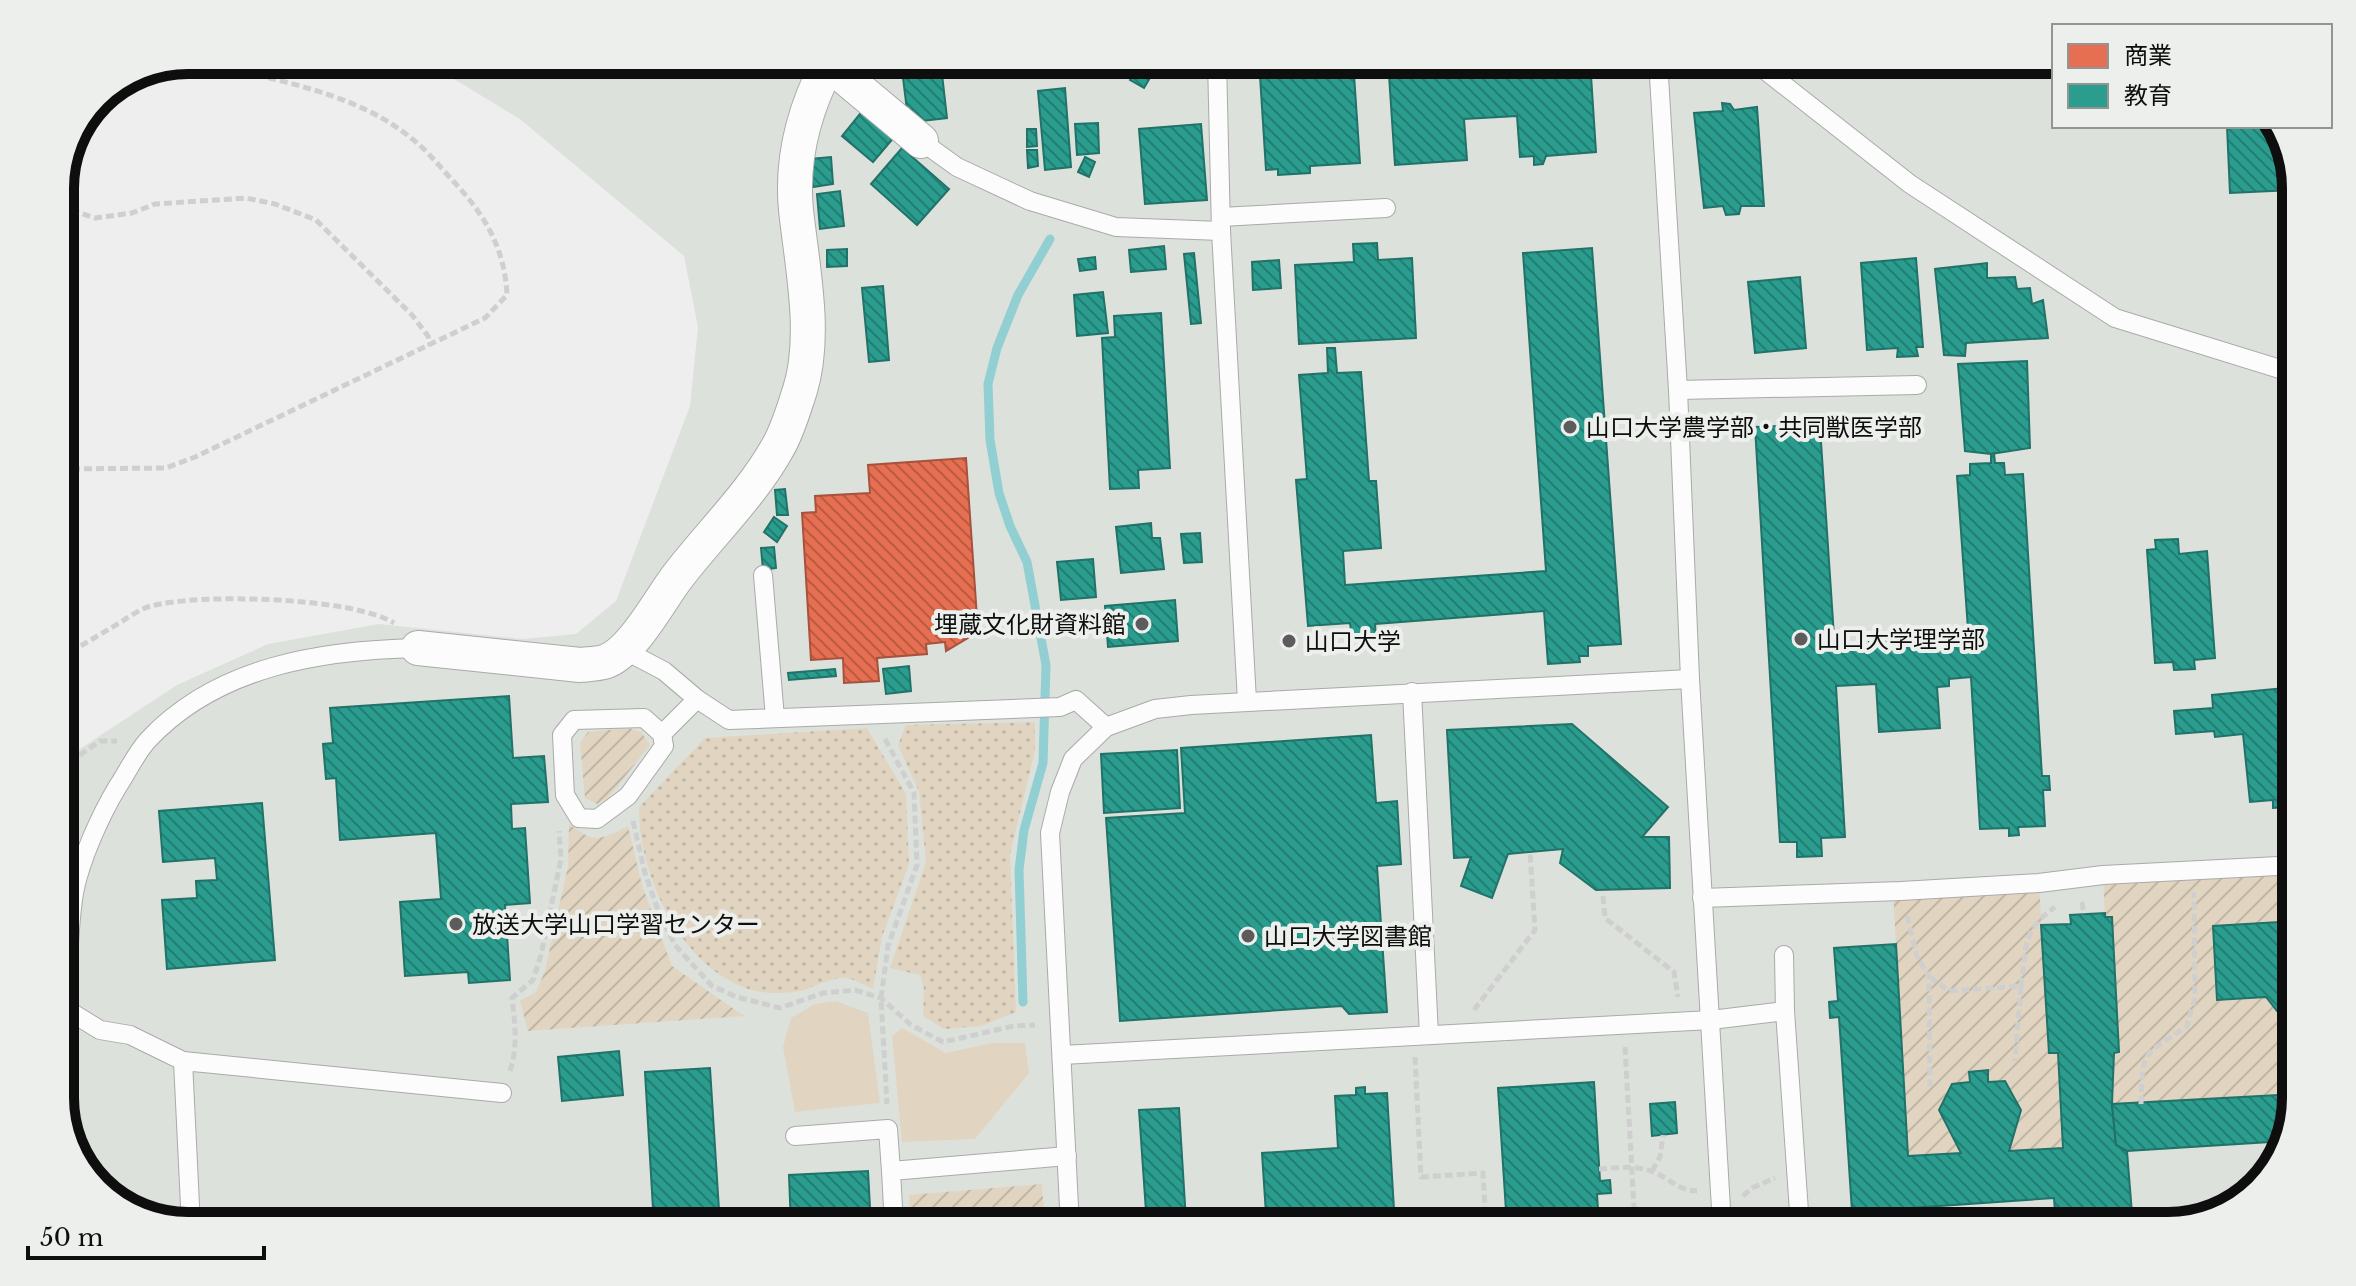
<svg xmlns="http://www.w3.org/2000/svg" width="2356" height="1286" font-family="'Libre Baskerville','Noto Sans JP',serif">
<defs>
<pattern id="park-dots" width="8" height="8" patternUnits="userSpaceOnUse" patternTransform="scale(2)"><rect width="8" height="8" fill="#e1d5c1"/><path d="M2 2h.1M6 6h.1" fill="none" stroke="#c0b6a5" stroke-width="1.8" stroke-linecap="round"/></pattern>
<pattern id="garden-furrows" width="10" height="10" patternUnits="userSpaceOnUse" patternTransform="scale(2)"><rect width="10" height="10" fill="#e1d5c1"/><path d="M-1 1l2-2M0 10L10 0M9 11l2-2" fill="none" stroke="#c0b6a5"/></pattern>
<pattern id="shops-back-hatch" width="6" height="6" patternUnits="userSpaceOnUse" patternTransform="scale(2)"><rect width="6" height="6" fill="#e76f51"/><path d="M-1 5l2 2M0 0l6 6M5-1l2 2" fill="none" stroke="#ba5a42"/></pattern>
<pattern id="schools-back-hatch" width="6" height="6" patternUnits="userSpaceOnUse" patternTransform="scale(2)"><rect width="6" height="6" fill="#2a9d8f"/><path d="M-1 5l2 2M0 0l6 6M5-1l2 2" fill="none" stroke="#227e73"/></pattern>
</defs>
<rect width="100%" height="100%" fill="#edeeed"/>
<!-- built -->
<polygon fill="#dce1db" points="382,60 2054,60 2054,126 2278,126 2296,180 2296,1098 2283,1155 2233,1209 2169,1226 188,1226 131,1213 81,1169 60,1107 60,762 177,685 268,644 379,624 523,639 576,634 616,601 690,406 698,327 684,256 520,119 454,79"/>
<!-- grass -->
<g fill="#e1d5c1">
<polygon points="836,1001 868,1013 880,1103 795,1112 783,1047 791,1018 815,1004"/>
<polygon points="902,1028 946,1053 992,1043 1025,1043 1029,1073 975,1139 902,1142 892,1036"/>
</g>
<!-- park -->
<g fill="url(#park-dots)">
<polygon points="1035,722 1035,750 1010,855 1016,1012 981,1026 944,1029 923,1016 924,989 920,975 890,968 926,862 919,792 898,745 906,725"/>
<path d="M867,728L906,794L909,864L882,937L873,989C866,986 858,981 851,979C835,975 819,985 804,990C794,993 773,994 762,992C685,979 638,876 639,807L705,738Z"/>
</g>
<!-- garden -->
<g fill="url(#garden-furrows)">
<polygon points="629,728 641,732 650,745 608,798 597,804 585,798 580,743 588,732"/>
<path d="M569,824C595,844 600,840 628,826L642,885L672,966L744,1016L528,1031L520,1001L536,992L545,971L568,866Z"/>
<polygon points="2296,865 2296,941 2295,922 2213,927 2217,999 2266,997 2296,1006 2296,1094 2112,1104 2114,1053 2119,1052 2112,917 2105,917 2103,875"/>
<polygon points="2039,883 2049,1053 2058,1053 2063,1148 2009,1151 2021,1110 2005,1081 1988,1082 1987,1070 1970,1072 1970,1082 1952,1084 1939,1110 1961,1153 1908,1156 1893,891"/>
<polygon points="1042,1184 1045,1226 910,1226 909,1195"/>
</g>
<!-- shops -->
<polygon fill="url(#shops-back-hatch)" stroke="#a6523d" stroke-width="2" points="966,458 978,632 946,651 945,642 926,644 927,654 877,658 879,681 844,683 843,658 811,660 802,513 816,512 815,496 870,493 868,465"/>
<!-- schools -->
<g fill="url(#schools-back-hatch)" stroke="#217268" stroke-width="2">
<polygon points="900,60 937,60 938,68 902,71"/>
<polygon points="1083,60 1131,60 1132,71 1084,74"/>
<polygon points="1142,60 1160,61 1144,88 1130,80"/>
<polygon points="1259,60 1353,60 1360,163 1310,166 1310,173 1278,175 1278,169 1266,170"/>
<polygon points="1388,60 1590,60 1596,152 1546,156 1543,164 1534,165 1534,156 1520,157 1517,116 1464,119 1467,160 1395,165"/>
<polygon points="942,74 947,118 913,122 912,110 907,110 903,78"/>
<polygon points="1065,88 1071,167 1045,170 1038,91"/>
<polygon points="1722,103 1730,104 1734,110 1757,107 1764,206 1741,206 1739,214 1726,215 1723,206 1704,208 1694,113 1723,111"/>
<polygon points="864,109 895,136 873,162 842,136"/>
<polygon points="1098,123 1099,153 1077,155 1075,124"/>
<polygon points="1201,124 1207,200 1145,204 1139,129"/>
<polygon points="2227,126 2278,126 2296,180 2296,190 2230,193"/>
<polygon points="1027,129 1036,129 1037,146 1027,147"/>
<polygon points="902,148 949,189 917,225 871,184"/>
<polygon points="1027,150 1037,150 1038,166 1028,168"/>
<polygon points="831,157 833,184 813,187 810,159"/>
<polygon points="1085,157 1095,162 1089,177 1078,172"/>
<polygon points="840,191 844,226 820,229 817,194"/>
<polygon points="1377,243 1378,260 1412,258 1416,338 1299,344 1295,265 1354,262 1353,244"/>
<polygon points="1164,246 1166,269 1131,272 1129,250"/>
<polygon points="1592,248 1621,644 1588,646 1588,656 1579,656 1580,662 1548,664 1544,611 1375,624 1376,636 1352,637 1350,623 1308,626 1296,480 1307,479 1299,375 1328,373 1327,348 1335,348 1337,373 1361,372 1369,481 1376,481 1381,548 1343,551 1345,585 1546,571 1523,253"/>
<polygon points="847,249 847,266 827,267 827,250"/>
<polygon points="1194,253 1201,323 1191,324 1184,254"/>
<polygon points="1095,257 1096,269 1080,271 1078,259"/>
<polygon points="1916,258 1923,347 1916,347 1918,356 1897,357 1898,348 1867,350 1861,263"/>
<polygon points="1279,260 1281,288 1253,290 1252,262"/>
<polygon points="1987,263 1987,278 2015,277 2017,289 2030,288 2032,304 2043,300 2048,338 1966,343 1965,356 1944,355 1935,269"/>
<polygon points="1800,277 1806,348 1755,353 1748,282"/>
<polygon points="883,286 889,360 869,362 862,288"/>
<polygon points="1103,292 1108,333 1077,336 1074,295"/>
<polygon points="1161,313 1170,468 1138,470 1139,488 1110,489 1102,338 1115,337 1114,316"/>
<polygon points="2027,361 2030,448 1991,454 1965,451 1958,364"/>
<polygon points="1790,418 1790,429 1820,427 1835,651 1870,649 1869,642 1937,637 1938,645 1969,643 1957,476 1970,475 1970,464 1991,463 1991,454 1994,453 1995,463 2004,463 2005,475 2023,474 2042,776 2049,776 2050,790 2043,790 2045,826 2018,827 2019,835 2009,836 2009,828 1980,829 1971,677 1949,679 1949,686 1937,687 1940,728 1879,732 1876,684 1836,686 1845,837 1821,838 1822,856 1797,857 1797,842 1780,842 1755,427 1778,426 1778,419"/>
<polygon points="785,489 788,515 777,515 775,490"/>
<polygon points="774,517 787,526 777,542 764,532"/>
<polygon points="1151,523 1152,538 1160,538 1164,569 1121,573 1116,527"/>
<polygon points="1200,533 1202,562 1184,563 1181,534"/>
<polygon points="2178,539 2179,554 2207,551 2215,658 2194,660 2195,669 2174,670 2173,662 2155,663 2147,550 2156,549 2155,540"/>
<polygon points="774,547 776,568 763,570 761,548"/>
<polygon points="1093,559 1096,597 1061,600 1057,562"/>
<polygon points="1175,600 1178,641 1108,647 1105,606"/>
<polygon points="909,666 911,691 886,694 883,669"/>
<polygon points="835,669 836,676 789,680 788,673"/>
<polygon points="2296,687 2296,797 2286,798 2286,807 2273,808 2273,800 2250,802 2243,734 2215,737 2214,731 2176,734 2174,711 2213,708 2212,695"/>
<polygon points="509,696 513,758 544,756 548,802 511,804 512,829 525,828 530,903 505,905 510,980 469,983 468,972 405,976 400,902 441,899 436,833 340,840 336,778 326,779 323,744 333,743 330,708"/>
<polygon points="1572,724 1668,807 1642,837 1669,837 1670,888 1596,890 1560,863 1563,849 1508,854 1492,898 1461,886 1471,857 1454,858 1447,730"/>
<polygon points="1371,735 1376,803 1397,801 1401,864 1377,866 1387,1012 1349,1014 1342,1006 1120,1021 1106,818 1185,813 1181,748"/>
<polygon points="1177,750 1180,808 1104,813 1101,754"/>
<polygon points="262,803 275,960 167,969 162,900 197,898 196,881 217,880 215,858 163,862 159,811"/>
<polygon points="2105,913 2105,917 2112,917 2119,1052 2114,1053 2112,1104 2116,1145 2127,1151 2133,1226 2056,1226 2054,1198 1911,1208 1912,1224 1853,1226 1839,1017 1830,1018 1829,1002 1838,1001 1834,948 1896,944 1908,1156 1961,1153 1939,1110 1952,1084 1970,1082 1969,1072 1988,1070 1988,1082 2005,1081 2021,1110 2009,1151 2063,1148 2058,1053 2049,1053 2041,925 2071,924 2070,915"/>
<polygon points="2295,921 2296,1010 2277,1011 2266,997 2217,1000 2213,926"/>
<polygon points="619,1051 623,1095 562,1101 558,1057"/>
<polygon points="710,1068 720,1226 654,1226 645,1072"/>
<polygon points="1594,1082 1600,1181 1610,1180 1611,1193 1597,1194 1599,1226 1507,1226 1498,1088"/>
<polygon points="1365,1087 1365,1094 1387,1093 1395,1226 1346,1226 1345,1210 1266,1214 1262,1153 1338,1148 1335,1096 1356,1095 1356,1088"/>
<polygon points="2296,1094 2286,1141 2127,1151 2116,1145 2112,1104"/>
<polygon points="1675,1102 1677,1133 1652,1136 1650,1104"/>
<polygon points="1179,1108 1186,1221 1200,1220 1201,1226 1147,1226 1139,1110"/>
<polygon points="868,1171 871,1226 791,1226 789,1175"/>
</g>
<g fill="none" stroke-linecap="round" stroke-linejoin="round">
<!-- stream -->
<polyline stroke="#91cfd2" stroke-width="9" points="1023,1002 1019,870 1024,830 1043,763 1046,665 1027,562 1010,526 999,493 990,440 988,384 997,348 1018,295 1050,239"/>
<!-- service casing -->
<g stroke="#a9aaa9" stroke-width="20">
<g id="service">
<polyline points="1217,60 1221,231 1247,701"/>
<polyline points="1658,60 1678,390 1690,679 1722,1226"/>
<polyline points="1752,60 1910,184 2115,318 2296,374"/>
<polyline points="921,141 957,167 1030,201 1116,227 1221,231"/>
<polyline points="1221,217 1386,208"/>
<polyline points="1678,390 1917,385"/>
<polyline points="763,575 775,718"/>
<polyline points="624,650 664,671 697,699 729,720 1060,707 1076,700 1106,727"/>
<polyline points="1412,692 1429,1035"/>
<polyline points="662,734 644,718 574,720 562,735 565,795 579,818 597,819 628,796 664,746 662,734 697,699"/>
<polyline points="1702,898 1901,891 2039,883 2103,875 2296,865"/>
<polyline points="1784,955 1785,1011"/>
<polyline points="66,1009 100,1030 130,1035 183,1061"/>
<path d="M60,1026L64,1023L66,1009C68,971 68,930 74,893C80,860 101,814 118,786C128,771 136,753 148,740C217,666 322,650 418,648"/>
<polyline points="1062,1055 1711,1020 1785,1011 1800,1226"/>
<polyline points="795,1136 888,1129 891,1171"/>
<polyline points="191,1226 183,1061 502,1093"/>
<polyline points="894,1226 891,1171 1067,1156"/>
<polyline points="1070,1226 1050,833 1060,792 1073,759 1106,727 1155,709 1191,705 1690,679"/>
</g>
</g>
<!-- minor casing -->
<g stroke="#a9aaa9" stroke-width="36">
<g id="minor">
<polyline points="824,60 921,141"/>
<path d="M418,648L580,665C588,664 597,664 604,662C632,654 660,599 678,576C711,533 752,494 778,447C788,430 794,408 800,390C817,335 802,266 796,210C791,159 805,108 828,64"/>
</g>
</g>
<!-- path -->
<g stroke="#cfcfcf" stroke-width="5" stroke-dasharray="8 4" stroke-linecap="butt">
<polyline points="60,206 95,218 132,213 155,204 246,198 275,204 316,220 412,315 428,336 430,346"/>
<path d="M60,469L166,468L195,457L485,318L507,295C505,249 485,215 454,182C440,167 427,150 411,138C351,89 265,79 193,60"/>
<path d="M60,658C82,645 103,633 124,620C132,615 142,608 151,606C199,593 352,597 394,623"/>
<polyline points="885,739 914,793 917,865 888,946 881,998 887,1104"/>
<polyline points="60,769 100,741 117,741"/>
<polyline points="633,821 645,873 659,913 675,945 712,986 737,997 780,1008 823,993 855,990 881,998 911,1025 943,1042 1014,1026 1035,1025"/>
<polyline points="1603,896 1605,918 1674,972 1678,997"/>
<polyline points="2082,902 2084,914"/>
<polyline points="1907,916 1917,956 1929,977 1930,1086"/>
<polyline points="1930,977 1949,991 2021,986 2015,1061"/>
<path d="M2021,986C2027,947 2021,931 2055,907"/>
<polyline points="1474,1010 1535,930 1530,852"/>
<polyline points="1625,1047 1635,1226"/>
<polyline points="1415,1057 1421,1177 1483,1173 1486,1226"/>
<path d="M510,1071C518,1047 515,1023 512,998L533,980L541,955L561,859L559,831"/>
<path d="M2141,1104C2143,1046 2142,1058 2187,1026L2195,997L2194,892"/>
<path d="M1599,1169C1616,1168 1634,1165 1651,1171C1667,1176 1678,1191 1697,1191"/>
<polyline points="1652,1171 1660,1157 1663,1135"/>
<polyline points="1743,1196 1752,1188 1775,1178"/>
</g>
<!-- service -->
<use href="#service" stroke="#fcfcfc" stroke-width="18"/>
<!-- minor -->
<use href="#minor" stroke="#fcfcfc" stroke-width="34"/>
</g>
<!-- markers -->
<g fill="#5b5c5b" stroke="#ecefec" stroke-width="3">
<circle cx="1570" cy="427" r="8"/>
<circle cx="1142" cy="624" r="8"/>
<circle cx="1801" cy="639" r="8"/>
<circle cx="1289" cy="641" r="8"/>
<circle cx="456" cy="924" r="8"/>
<circle cx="1248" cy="936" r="8"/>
</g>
<g text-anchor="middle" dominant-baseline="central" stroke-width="8" stroke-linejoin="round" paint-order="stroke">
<!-- poi labels -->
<g font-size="24" fill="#0d0e0d" stroke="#ecefec" text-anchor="start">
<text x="1586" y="427">山口大学農学部・共同獣医学部</text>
<text x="1126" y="624" text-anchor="end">埋蔵文化財資料館</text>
<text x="1817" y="639">山口大学理学部</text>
<text x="1305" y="641">山口大学</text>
<text x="472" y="924">放送大学山口学習センター</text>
<text x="1264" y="936">山口大学図書館</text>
</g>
</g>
<!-- crop -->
<path d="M0 0H2356V1286H0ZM188 74H2168A114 114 0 0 1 2282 188V1098A114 114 0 0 1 2168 1212H188A114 114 0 0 1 74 1098V188A114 114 0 0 1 188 74Z" fill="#ecefec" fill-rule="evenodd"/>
<path fill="none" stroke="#0d0e0d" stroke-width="10" d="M188 74H2168A114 114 0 0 1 2282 188V1098A114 114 0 0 1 2168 1212H188A114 114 0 0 1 74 1098V188A114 114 0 0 1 188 74Z"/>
<!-- legend -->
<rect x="2052" y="24" width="280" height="104" fill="#ecefec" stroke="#939593" stroke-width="2"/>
<rect x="2068" y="44" width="40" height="24" fill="#e76f51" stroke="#939593" stroke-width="2"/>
<text x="2124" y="64" font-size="24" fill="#0d0e0d">商業</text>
<rect x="2068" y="84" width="40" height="24" fill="#2a9d8f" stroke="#939593" stroke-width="2"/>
<text x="2124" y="104" font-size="24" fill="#0d0e0d">教育</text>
<!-- scale -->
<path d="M28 1246v12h236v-12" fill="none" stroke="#0d0e0d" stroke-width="4"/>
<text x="40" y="1246" font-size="24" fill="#0d0e0d" stroke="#ecefec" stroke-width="6" paint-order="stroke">50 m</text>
</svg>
